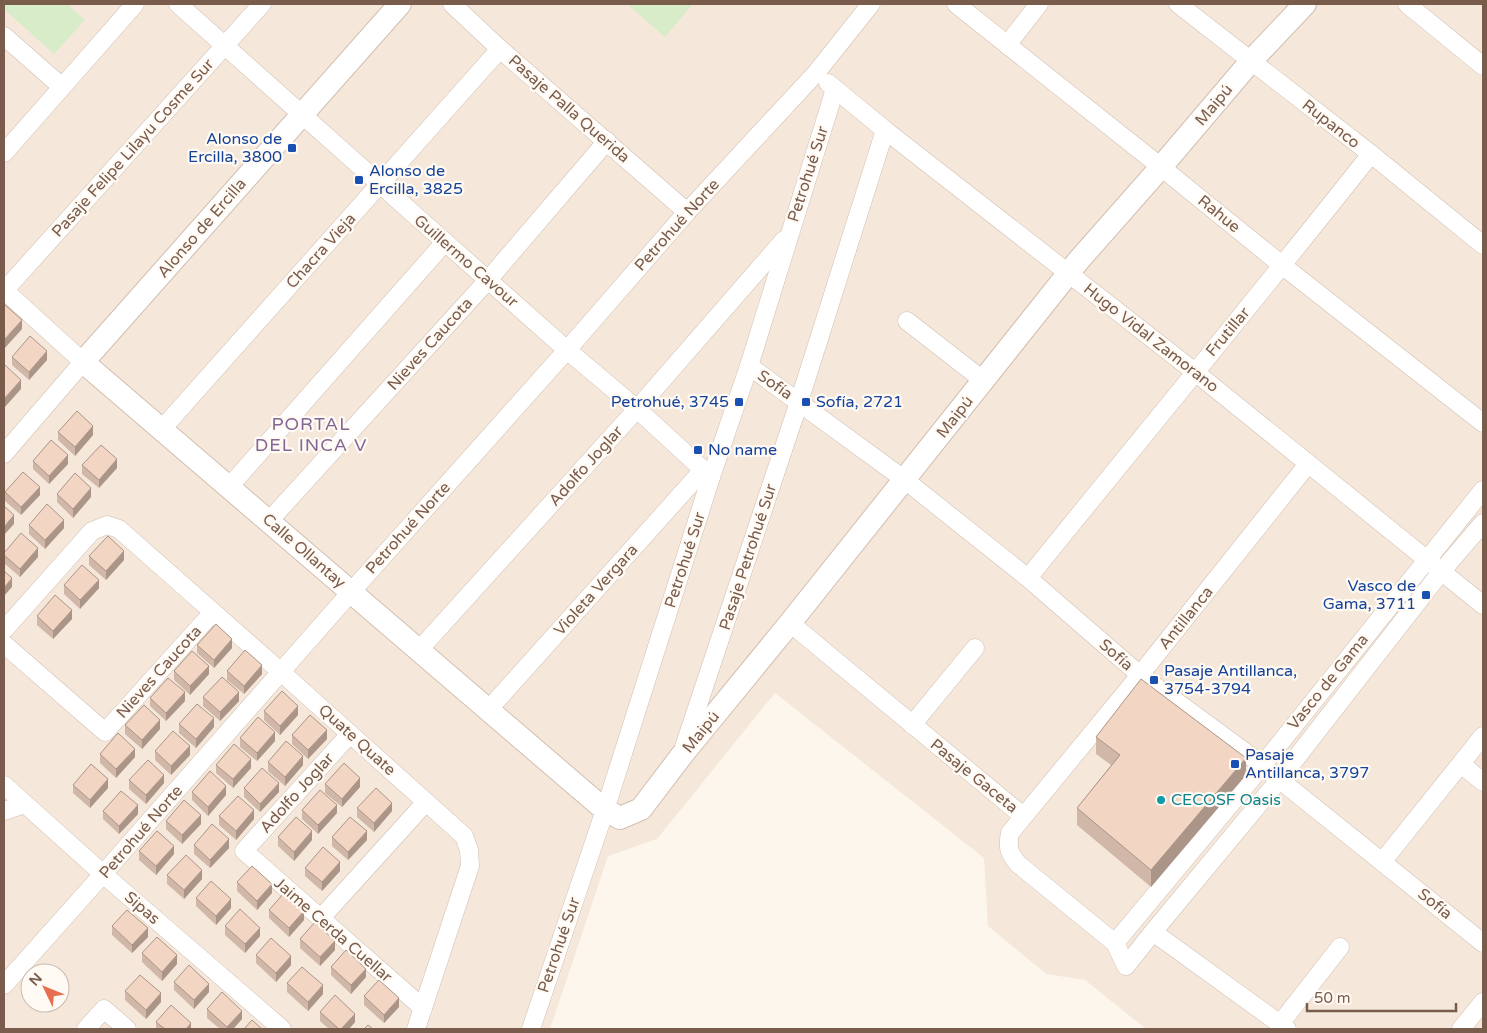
<svg xmlns="http://www.w3.org/2000/svg" width="1487" height="1033" font-family="'Varela Round',sans-serif">
<rect width="100%" height="100%" fill="#fdf6ec"/>
<!-- residential -->
<path fill="#f5e8da" fill-rule="evenodd" d="M4,4H1483V1029H1146L1085,980L1046,974L988,926L984,858L775,693L657,839L608,856L550,1029H4ZM30,973H60V1003H30Z"/>
<!-- green -->
<g fill="#d8ecc9">
<polygon points="5,4 67,4 85,20 54,54 4,9"/>
<polygon points="627,4 693,4 665,37"/>
</g>
<g fill="none" stroke-linecap="round" stroke-linejoin="round">
<!-- minor casing -->
<g stroke="#d1beb0" stroke-width="19">
<g id="minor">
<polyline points="178,4 445,242 567,350 637,409 711,477"/>
<polyline points="452,4 500,49 687,212"/>
<polyline points="956,4 1161,167 1283,266 1483,423"/>
<polyline points="1178,4 1371,154 1483,245"/>
<polyline points="1407,4 1483,66"/>
<polyline points="4,36 62,87"/>
<polyline points="1007,45 1039,4"/>
<polyline points="828,83 885,130 1195,372 1483,605"/>
<polyline points="4,153 135,4"/>
<polyline points="4,290 83,362 4,454"/>
<polyline points="4,291 262,4"/>
<polyline points="907,321 984,381"/>
<polyline points="749,366 905,480 1028,578 1140,675 1249,755 1483,943"/>
<polyline points="162,429 500,49"/>
<path d="M1308,464L1140,675L1010,833C1007,848 1009,853 1018,864L1115,943L1126,966L1153,932L1279,780L1441,572L1483,523"/>
<polyline points="229,487 445,242"/>
<polyline points="269,521 488,280 607,141"/>
<path d="M1028,578C1142,437 1258,297 1371,154"/>
<polyline points="790,623 1023,816"/>
<polyline points="4,630 92,531 107,525 119,529 281,672 464,836 469,850 470,866 416,1029"/>
<polyline points="4,644 105,732 213,612"/>
<polyline points="419,650 637,409 784,240"/>
<polyline points="488,710 703,470"/>
<polyline points="912,725 975,648"/>
<polyline points="350,734 244,851 423,1008"/>
<polyline points="684,747 799,402 885,130"/>
<polyline points="1461,764 1483,782"/>
<polyline points="4,785 103,874 282,1029"/>
<polyline points="4,811 25,804"/>
<polyline points="1382,862 1483,736"/>
<polyline points="320,919 426,802"/>
<polyline points="1153,932 1287,1029"/>
<polyline points="1115,943 1248,783 1483,490"/>
<polyline points="4,985 103,874 351,592 567,350 687,212 816,73 871,4"/>
<polyline points="1280,1024 1340,947"/>
<polyline points="86,1029 104,1009 127,1029"/>
<polyline points="531,1029 605,810 711,477 749,366 835,89"/>
<polyline points="1461,1029 1483,1002"/>
</g>
</g>
<!-- tertiary casing -->
<g stroke="#d1beb0" stroke-width="24">
<polyline id="tertiary" points="400,4 83,362 605,810 620,818 641,809 682,755 790,623 1079,260 1161,167 1251,61 1305,4"/>
</g>
<!-- minor -->
<use href="#minor" stroke="#fff" stroke-width="18"/>
<!-- tertiary -->
<use href="#tertiary" stroke="#fff" stroke-width="22"/>
</g>
<!-- wall -->
<g fill="#d1b7a8">
<polygon points="12,357 47,360 29,380 12,365"/>
<polygon points="58,432 93,435 75,456 58,440"/>
<polygon points="33,461 68,464 49,484 33,469"/>
<polygon points="82,465 117,468 99,488 82,474"/>
<polygon points="5,492 40,495 21,515 5,501"/>
<polygon points="57,494 91,497 73,518 57,502"/>
<polygon points="29,525 64,528 45,549 29,534"/>
<polygon points="4,553 38,557 20,577 4,563"/>
<polygon points="89,556 124,560 106,580 89,565"/>
<polygon points="64,585 99,588 80,609 64,594"/>
<polygon points="37,616 72,619 53,639 37,625"/>
<polygon points="197,645 232,648 214,668 197,653"/>
<polygon points="174,671 209,674 190,695 174,680"/>
<polygon points="227,671 262,674 244,694 227,680"/>
<polygon points="203,697 239,701 220,721 203,706"/>
<polygon points="150,698 185,701 166,721 150,706"/>
<polygon points="264,711 298,715 280,735 264,720"/>
<polygon points="179,724 214,727 196,748 179,733"/>
<polygon points="125,725 160,729 142,749 125,734"/>
<polygon points="292,735 327,739 308,759 292,744"/>
<polygon points="1096,737 1246,775 1151,887 1077,825 1077,808 1111,765 1096,754"/>
<polygon points="240,738 275,741 257,761 240,747"/>
<polygon points="155,751 190,755 171,775 155,760"/>
<polygon points="100,754 135,757 116,778 100,763"/>
<polygon points="268,762 303,765 285,786 268,771"/>
<polygon points="216,765 251,768 233,788 216,773"/>
<polygon points="129,780 164,783 146,804 129,789"/>
<polygon points="325,784 360,787 342,807 325,793"/>
<polygon points="73,785 108,788 90,808 73,793"/>
<polygon points="244,788 279,792 260,812 244,797"/>
<polygon points="192,792 226,795 208,816 192,800"/>
<polygon points="357,808 392,811 374,832 357,817"/>
<polygon points="302,810 337,813 318,834 302,819"/>
<polygon points="103,811 138,814 119,834 103,819"/>
<polygon points="219,816 254,819 236,840 219,825"/>
<polygon points="166,821 201,824 182,844 166,829"/>
<polygon points="278,837 312,840 294,861 278,846"/>
<polygon points="332,837 367,840 348,860 332,846"/>
<polygon points="194,845 229,848 210,868 194,854"/>
<polygon points="139,851 174,854 156,875 139,860"/>
<polygon points="305,868 340,871 322,891 305,876"/>
<polygon points="167,875 202,879 184,899 167,884"/>
<polygon points="237,882 272,893 257,910 237,891"/>
<polygon points="196,898 231,908 216,925 196,906"/>
<polygon points="269,910 304,920 289,937 269,918"/>
<polygon points="112,926 148,937 132,953 112,935"/>
<polygon points="225,926 260,936 245,953 225,935"/>
<polygon points="300,939 335,950 320,966 300,948"/>
<polygon points="142,953 177,964 162,981 142,962"/>
<polygon points="256,955 291,965 276,982 256,963"/>
<polygon points="331,967 366,977 351,994 331,975"/>
<polygon points="174,982 209,992 194,1009 174,990"/>
<polygon points="287,983 323,994 308,1011 287,992"/>
<polygon points="125,991 161,1002 146,1019 125,1000"/>
<polygon points="364,996 399,1007 384,1023 364,1005"/>
<polygon points="207,1009 242,1019 233,1029 220,1029 207,1018"/>
<polygon points="320,1012 355,1022 349,1029 329,1029 320,1021"/>
<polygon points="156,1022 191,1029 156,1029"/>
</g>
<!-- shaded-wall -->
<g fill="#aa9588">
<polygon points="22,320 22,329 4,349 4,340"/>
<polygon points="47,351 47,360 29,380 29,372"/>
<polygon points="21,380 21,389 4,408 4,399"/>
<polygon points="93,426 93,435 75,456 75,447"/>
<polygon points="68,455 68,464 49,484 49,476"/>
<polygon points="117,459 117,468 99,488 99,480"/>
<polygon points="40,487 40,495 21,515 21,507"/>
<polygon points="91,488 91,497 73,518 73,509"/>
<polygon points="14,515 14,524 4,535 4,527"/>
<polygon points="64,520 64,528 45,549 45,540"/>
<polygon points="38,548 38,557 20,577 20,569"/>
<polygon points="124,551 124,560 106,580 106,571"/>
<polygon points="12,578 12,587 4,596 4,588"/>
<polygon points="99,580 99,588 80,609 80,600"/>
<polygon points="72,610 72,619 53,639 53,631"/>
<polygon points="232,639 232,648 214,668 214,660"/>
<polygon points="262,665 262,674 244,694 244,686"/>
<polygon points="209,666 209,674 190,695 190,686"/>
<polygon points="185,692 185,701 166,721 166,713"/>
<polygon points="239,692 239,701 220,721 220,712"/>
<polygon points="298,706 298,715 280,735 280,726"/>
<polygon points="214,718 214,727 196,748 196,739"/>
<polygon points="160,720 160,729 142,749 142,740"/>
<polygon points="327,730 327,739 308,759 308,750"/>
<polygon points="275,732 275,741 257,761 257,753"/>
<polygon points="190,746 190,755 171,775 171,766"/>
<polygon points="135,749 135,757 116,778 116,769"/>
<polygon points="303,756 303,765 285,786 285,777"/>
<polygon points="1246,758 1246,775 1151,887 1151,870"/>
<polygon points="251,759 251,768 233,788 233,779"/>
<polygon points="164,775 164,783 146,804 146,795"/>
<polygon points="360,778 360,787 342,807 342,799"/>
<polygon points="108,779 108,788 90,808 90,800"/>
<polygon points="279,783 279,792 260,812 260,804"/>
<polygon points="226,786 226,795 208,816 208,807"/>
<polygon points="392,803 392,811 374,832 374,823"/>
<polygon points="138,805 138,814 119,834 119,826"/>
<polygon points="337,805 337,813 318,834 318,825"/>
<polygon points="254,810 254,819 236,840 236,831"/>
<polygon points="201,815 201,824 182,844 182,835"/>
<polygon points="312,831 312,840 294,861 294,852"/>
<polygon points="367,831 367,840 348,860 348,852"/>
<polygon points="229,839 229,848 210,868 210,860"/>
<polygon points="174,846 174,854 156,875 156,866"/>
<polygon points="340,862 340,871 322,891 322,882"/>
<polygon points="202,870 202,879 184,899 184,890"/>
<polygon points="272,884 272,893 257,910 257,901"/>
<polygon points="231,899 231,908 216,925 216,916"/>
<polygon points="304,911 304,920 289,937 289,928"/>
<polygon points="148,928 148,937 132,953 132,945"/>
<polygon points="260,928 260,936 245,953 245,944"/>
<polygon points="335,941 335,950 320,966 320,957"/>
<polygon points="177,955 177,964 162,981 162,972"/>
<polygon points="291,956 291,965 276,982 276,973"/>
<polygon points="366,969 366,977 351,994 351,985"/>
<polygon points="209,984 209,992 194,1009 194,1000"/>
<polygon points="323,985 323,994 308,1011 308,1002"/>
<polygon points="161,993 161,1002 146,1019 146,1010"/>
<polygon points="399,998 399,1007 384,1023 384,1015"/>
<polygon points="242,1011 242,1019 233,1029 227,1029 227,1027"/>
<polygon points="355,1014 355,1022 349,1029 341,1029"/>
<polygon points="191,1023 191,1029 186,1029"/>
</g>
<!-- building -->
<g fill="#f3d5c3" stroke="#aa9588">
<polygon points="5,305 22,320 4,340 4,307"/>
<polygon points="30,336 47,351 29,372 12,357"/>
<polygon points="5,365 21,380 4,399 4,366"/>
<polygon points="77,411 93,426 75,447 58,432"/>
<polygon points="51,440 68,455 49,476 33,461"/>
<polygon points="101,445 117,459 99,480 82,465"/>
<polygon points="23,472 40,487 21,507 5,492"/>
<polygon points="75,473 91,488 73,509 57,494"/>
<polygon points="47,504 64,520 45,540 29,525"/>
<polygon points="4,506 14,515 4,527"/>
<polygon points="21,533 38,548 20,569 4,555 4,553"/>
<polygon points="108,536 124,551 106,571 89,556"/>
<polygon points="82,565 99,580 80,600 64,585"/>
<polygon points="4,571 12,578 4,588"/>
<polygon points="55,595 72,610 53,631 37,616"/>
<polygon points="216,624 232,639 214,660 197,645"/>
<polygon points="245,650 262,665 244,686 227,671"/>
<polygon points="192,651 209,666 190,686 174,671"/>
<polygon points="222,677 239,692 220,712 203,697"/>
<polygon points="168,678 185,692 166,713 150,698"/>
<polygon points="1141,679 1246,758 1151,870 1077,808 1120,755 1096,737"/>
<polygon points="282,691 298,706 280,726 264,711"/>
<polygon points="197,704 214,718 196,739 179,724"/>
<polygon points="144,705 160,720 142,740 125,725"/>
<polygon points="310,715 327,730 308,750 292,735"/>
<polygon points="258,717 275,732 257,753 240,738"/>
<polygon points="173,731 190,746 171,766 155,751"/>
<polygon points="118,733 135,749 116,769 100,754"/>
<polygon points="286,741 303,756 285,777 268,762"/>
<polygon points="234,744 251,759 233,779 216,765"/>
<polygon points="148,760 164,775 146,795 129,780"/>
<polygon points="344,763 360,778 342,799 325,784"/>
<polygon points="91,764 108,779 90,800 73,785"/>
<polygon points="262,768 279,783 260,804 244,788"/>
<polygon points="210,771 226,786 208,807 192,792"/>
<polygon points="376,788 392,803 374,823 357,808"/>
<polygon points="320,790 337,805 318,825 302,810"/>
<polygon points="121,791 138,805 119,826 103,811"/>
<polygon points="238,796 254,810 236,831 219,816"/>
<polygon points="184,800 201,815 182,835 166,821"/>
<polygon points="296,817 312,831 294,852 278,837"/>
<polygon points="350,817 367,831 348,852 332,837"/>
<polygon points="212,824 229,839 210,860 194,845"/>
<polygon points="157,831 174,846 156,866 139,851"/>
<polygon points="323,847 340,862 322,882 305,868"/>
<polygon points="186,855 202,870 184,890 167,875"/>
<polygon points="252,866 272,884 257,901 237,882"/>
<polygon points="211,881 231,899 216,916 196,898"/>
<polygon points="284,893 304,911 289,928 269,910"/>
<polygon points="240,909 260,928 245,944 225,926"/>
<polygon points="127,910 148,928 132,945 112,926"/>
<polygon points="315,922 335,941 320,957 300,939"/>
<polygon points="157,937 177,955 162,972 142,953"/>
<polygon points="271,938 291,956 276,973 256,955"/>
<polygon points="346,950 366,969 351,985 331,967"/>
<polygon points="189,965 209,984 194,1000 174,982"/>
<polygon points="302,967 323,985 308,1002 287,983"/>
<polygon points="140,975 161,993 146,1010 125,991"/>
<polygon points="379,980 399,998 384,1015 364,996"/>
<polygon points="222,992 242,1011 227,1027 207,1009"/>
<polygon points="335,995 355,1014 341,1029 339,1029 320,1012"/>
<polygon points="171,1005 191,1023 186,1029 165,1029 156,1022"/>
<polygon points="252,1020 262,1029 244,1029"/>
<polygon points="368,1025 373,1029 364,1029"/>
</g>
<!-- markers -->
<g fill="#1a4fb4" stroke="#fffaf3" stroke-width="2">
<rect x="287" y="143" width="10" height="10" rx="2.5"/>
<rect x="354" y="175" width="10" height="10" rx="2.5"/>
<rect x="734" y="397" width="10" height="10" rx="2.5"/>
<rect x="801" y="397" width="10" height="10" rx="2.5"/>
<rect x="693" y="445" width="10" height="10" rx="2.5"/>
<rect x="1421" y="590" width="10" height="10" rx="2.5"/>
<rect x="1149" y="675" width="10" height="10" rx="2.5"/>
<rect x="1230" y="759" width="10" height="10" rx="2.5"/>
</g>
<circle fill="#0f9aa8" stroke="#fffaf3" stroke-width="2" cx="1161" cy="800" r="5"/>
<g text-anchor="middle" dominant-baseline="central" stroke-width="4.5" stroke-linejoin="round" paint-order="stroke">
<!-- street labels -->
<g font-size="16" fill="#7a5c4d" stroke="#fffaf3">
<text transform="translate(1214 105) rotate(-50)">Maipú</text>
<text transform="translate(569 109) rotate(41)">Pasaje Palla Querida</text>
<text transform="translate(1331 124) rotate(38)">Rupanco</text>
<text transform="translate(133 148) rotate(-48)">Pasaje Felipe Lilayu Cosme Sur</text>
<text transform="translate(808 174) rotate(-72)">Petrohué Sur</text>
<text transform="translate(1219 214) rotate(39)">Rahue</text>
<text transform="translate(677 225) rotate(-48)">Petrohué Norte</text>
<text transform="translate(202 228) rotate(-49)">Alonso de Ercilla</text>
<text transform="translate(321 251) rotate(-48)">Chacra Vieja</text>
<text transform="translate(466 261) rotate(41)">Guillermo Cavour</text>
<text transform="translate(1228 332) rotate(-50)">Frutillar</text>
<text transform="translate(1151 338) rotate(38)">Hugo Vidal Zamorano</text>
<text transform="translate(430 344) rotate(-48)">Nieves Caucota</text>
<text transform="translate(775 385) rotate(35)">Sofía</text>
<text transform="translate(955 417) rotate(-52)">Maipú</text>
<text transform="translate(586 466) rotate(-48)">Adolfo Joglar</text>
<text transform="translate(408 528) rotate(-48)">Petrohué Norte</text>
<text transform="translate(304 551) rotate(41)">Calle Ollantay</text>
<text transform="translate(748 557) rotate(-72)">Pasaje Petrohué Sur</text>
<text transform="translate(685 560) rotate(-72)">Petrohué Sur</text>
<text transform="translate(596 590) rotate(-48)">Violeta Vergara</text>
<text transform="translate(1186 618) rotate(-51)">Antillanca</text>
<text transform="translate(1116 655) rotate(41)">Sofía</text>
<text transform="translate(159 672) rotate(-48)">Nieves Caucota</text>
<text transform="translate(1328 682) rotate(-51)">Vasco de Gama</text>
<text transform="translate(701 732) rotate(-51)">Maipú</text>
<text transform="translate(357 740) rotate(42)">Quate Quate</text>
<text transform="translate(974 776) rotate(39)">Pasaje Gaceta</text>
<text transform="translate(297 793) rotate(-48)">Adolfo Joglar</text>
<text transform="translate(141 832) rotate(-49)">Petrohué Norte</text>
<text transform="translate(1435 904) rotate(39)">Sofía</text>
<text transform="translate(142 908) rotate(41)">Sipas</text>
<text transform="translate(333 930) rotate(41)">Jaime Cerda Cuellar</text>
<text transform="translate(559 945) rotate(-71)">Petrohué Sur</text>
</g>
<!-- transit labels -->
<g font-size="16" fill="#164399" stroke="#fffaf3" text-anchor="start">
<text x="282" y="139" text-anchor="end">Alonso de<tspan x="282" dy="18">Ercilla, 3800</tspan></text>
<text x="369" y="171">Alonso de<tspan x="369" dy="18">Ercilla, 3825</tspan></text>
<text x="729" y="402" text-anchor="end">Petrohué, 3745</text>
<text x="816" y="402">Sofía, 2721</text>
<text x="708" y="450">No name</text>
<text x="1416" y="586" text-anchor="end">Vasco de<tspan x="1416" dy="18">Gama, 3711</tspan></text>
<text x="1164" y="671">Pasaje Antillanca,<tspan x="1164" dy="18">3754-3794</tspan></text>
<text x="1245" y="755">Pasaje<tspan x="1245" dy="18">Antillanca, 3797</tspan></text>
</g>
<!-- culture labels -->
<g font-size="16" fill="#0d838f" stroke="#fffaf3" text-anchor="start">
<text x="1171" y="800">CECOSF Oasis</text>
</g>
<!-- neighbourhood labels -->
<g font-size="18" letter-spacing="1" fill="#846695" stroke="#fffaf3">
<text x="311" y="424">PORTAL<tspan x="311" dy="21">DEL INCA V</tspan></text>
</g>
</g>
<!-- border -->
<rect width="1487" height="1033" fill="none" stroke="#7a5c4d" stroke-width="10"/>
<!-- north arrow -->
<g transform="translate(45 988) rotate(313)"><circle r="24" fill="#fffaf3" stroke="#cabbb1"/>
<path d="M0-4L9 19L0 12L-9 19Z" fill="#e76f51"/>
<text y="-8" font-size="14" font-weight="bold" text-anchor="middle" fill="#7a5c4d">N</text>
</g>
<!-- scale -->
<path d="M1307 1003v8h149v-8" fill="none" stroke="#7a5c4d" stroke-width="2.5"/>
<text x="1314" y="1003" font-size="15" fill="#7a5c4d" stroke="#fffaf3" stroke-width="4" paint-order="stroke">50 m</text>
</svg>
